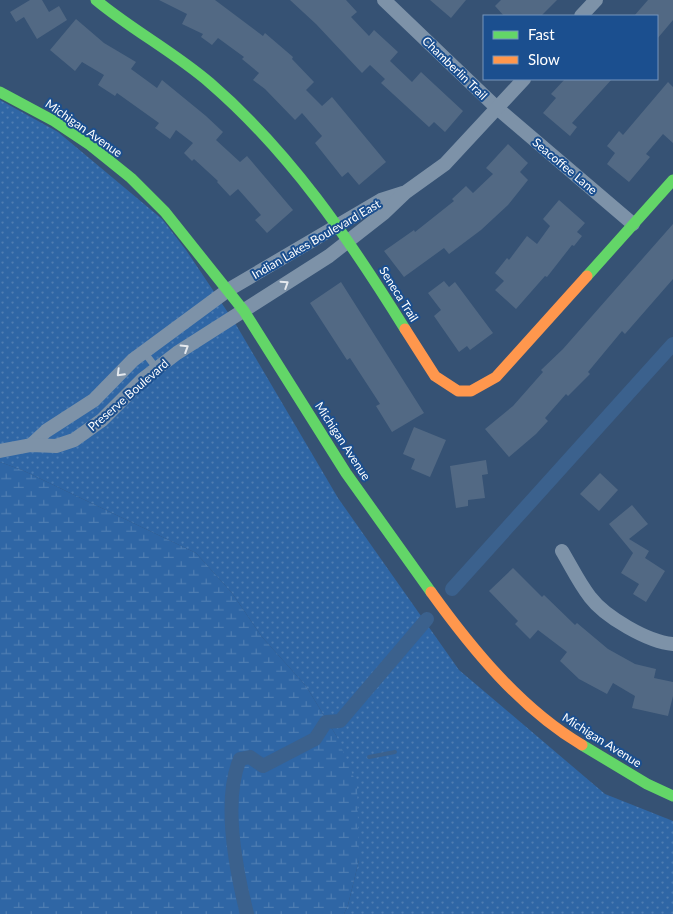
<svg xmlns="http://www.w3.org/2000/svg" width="673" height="914" font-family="Lato,sans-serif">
<defs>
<pattern id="grass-dots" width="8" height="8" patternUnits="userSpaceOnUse" patternTransform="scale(1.25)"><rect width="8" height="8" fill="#2f66a5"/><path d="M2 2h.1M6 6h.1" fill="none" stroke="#4e7db2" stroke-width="1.8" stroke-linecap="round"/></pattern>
<pattern id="wetland-marsh" width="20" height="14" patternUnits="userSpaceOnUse" patternTransform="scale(1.25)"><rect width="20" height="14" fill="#2f66a5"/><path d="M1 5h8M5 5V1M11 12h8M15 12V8" fill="none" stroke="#4e7db2"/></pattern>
</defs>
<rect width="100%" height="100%" fill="#365274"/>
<!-- grass -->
<polygon fill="url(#grass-dots)" points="0,100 58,132 162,219 186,250 235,323 338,498 459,670 605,794 673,821 673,914 344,914 348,905 359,860 337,737 306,686 262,637 232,593 196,553 22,470 0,462"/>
<!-- wetland -->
<polygon fill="url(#wetland-marsh)" points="0,462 22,470 196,553 232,593 262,637 306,686 337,737 357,785 359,860 348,905 344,914 0,914"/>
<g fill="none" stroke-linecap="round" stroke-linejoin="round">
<!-- stream -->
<g stroke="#3b618d" stroke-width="4">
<polyline points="609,415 612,419"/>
<polyline points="369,757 395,752"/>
</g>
<!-- canal -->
<g stroke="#3b618d" stroke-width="14">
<polyline points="452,589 673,344"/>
<path d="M247,914C236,870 222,801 240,759L250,757L263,766L315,739L326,722L340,721L427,619"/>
</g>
</g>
<!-- building -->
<g fill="#526984">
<polygon points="30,0 42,0 49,12 59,6 67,20 37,39 24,17 16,22 10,12"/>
<polygon points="159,0 215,0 263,36 265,33 293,57 292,59 314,82 306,90 322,106 332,97 386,162 359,185 348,172 342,177 315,143 322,136 302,113 295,120 265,89 253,80 259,73 242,59 244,57 218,38 212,45 201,37 203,34 182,24 187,14"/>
<polygon points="290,0 346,0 357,12 351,17 369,36 374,30 398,52 390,61 412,82 421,72 463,111 445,132 434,122 429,127 381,83 385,79 370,65 362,73 316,24"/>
<polygon points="430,0 466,0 451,18"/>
<polygon points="501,0 557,0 541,16 504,16 495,6"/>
<polygon points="648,0 673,0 673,20 657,39 657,16 634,16"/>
<polygon points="76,19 104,43 136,62 131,69 157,88 162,80 206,116 223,132 216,140 240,162 247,156 293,210 267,233 255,220 261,215 238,189 230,196 217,182 218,181 194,159 192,161 184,153 193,143 176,130 170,139 155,128 159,123 117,93 115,96 98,85 104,75 82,62 75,71 50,50"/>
<polygon points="565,79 612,79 572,123 577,127 570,136 543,113 556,98 551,94"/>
<polygon points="668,82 673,87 673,143 663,134 646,154 650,157 629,182 607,164 615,153 607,146 619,131 623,135"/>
<polygon points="508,144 528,163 520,172 528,180 508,205 481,230 449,254 444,248 404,277 384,251 414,230 415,232 454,201 452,199 466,186 473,193 493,174 486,168"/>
<polygon points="559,200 585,223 577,232 582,236 574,246 572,245 547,277 545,276 516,309 495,290 504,281 495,273 507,258 509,260 527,236 537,244 550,226 543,219"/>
<polygon points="673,224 673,279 625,334 622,331 588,372 590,374 568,396 566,394 545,418 548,421 536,434 509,457 485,429 513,406 543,372 541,370 563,349"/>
<polygon points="444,281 449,287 455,282 493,333 470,350 467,346 459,352 434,316 441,310 428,293"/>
<polygon points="341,282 424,413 392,432 376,406 380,404 350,358 347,360 310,303"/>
<polygon points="414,427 446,440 430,477 411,469 415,459 403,454"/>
<polygon points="486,460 488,474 482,475 485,498 468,500 468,506 456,508 450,466"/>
<polygon points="600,473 618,490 599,511 580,494"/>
<polygon points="632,505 648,524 629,539 649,551 645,558 665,571 646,602 633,594 639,584 621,573 633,553 609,524"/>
<polygon points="513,568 542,597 544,595 575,625 577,623 608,649 635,664 656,669 654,678 673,682 673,696 668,716 632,708 635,696 613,683 607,694 579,679 560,661 567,652 538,630 530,639 515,624 518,621 489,591"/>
</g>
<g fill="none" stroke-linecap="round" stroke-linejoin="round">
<!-- lane -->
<polyline stroke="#7d92a8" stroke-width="7" points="144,352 157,369"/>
<!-- street -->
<g stroke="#7d92a8" stroke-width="14">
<polyline points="384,0 497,108 633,224"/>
<polyline points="581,16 596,0"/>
<polyline points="31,445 46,431 94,400 133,360 228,290 381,200 403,193"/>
<polyline points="0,451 31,445 56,446 74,440 102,420 143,379 177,353 329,256 384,213 406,192 445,164 524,79"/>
<path d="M562,551C571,566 579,583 590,597C605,617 648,642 673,644"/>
</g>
<!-- fast -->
<g stroke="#63d668" stroke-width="11">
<path d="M96,0C132,30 174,52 210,83C290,152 349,239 405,329"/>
<polyline points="0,92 54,121 90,145 131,178 165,212 244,311 346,473 431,592"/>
<polyline points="587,276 673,180"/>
<polyline points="582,745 647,784 673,796"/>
</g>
<!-- slow -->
<g stroke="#ff974d" stroke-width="11">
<polyline points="405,329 435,376 458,391 471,391 496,377 587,276"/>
<path d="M431,592C472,649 521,709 582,745"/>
</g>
</g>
<!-- one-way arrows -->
<defs><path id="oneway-chevron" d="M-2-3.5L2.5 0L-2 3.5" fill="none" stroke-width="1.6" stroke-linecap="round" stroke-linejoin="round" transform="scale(1.25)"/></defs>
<g stroke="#e5e9ee">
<use href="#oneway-chevron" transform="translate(285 284) rotate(-33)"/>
<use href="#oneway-chevron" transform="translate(185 348) rotate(-32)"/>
<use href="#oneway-chevron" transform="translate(120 373) rotate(135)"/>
</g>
<g text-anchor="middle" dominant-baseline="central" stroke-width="4" stroke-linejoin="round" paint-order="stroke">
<!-- street labels -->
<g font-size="12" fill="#fff" stroke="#1b4f8f">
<text transform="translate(455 68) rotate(44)">Chamberlin Trail</text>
<text transform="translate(84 128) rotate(35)">Michigan Avenue</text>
<text transform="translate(565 166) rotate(40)">Seacoffee Lane</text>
<text transform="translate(316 239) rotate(-30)">Indian Lakes Boulevard East</text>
<text transform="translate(399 294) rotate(58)">Seneca Trail</text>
<text transform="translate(128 395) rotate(-41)">Preserve Boulevard</text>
<text transform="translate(343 441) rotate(57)">Michigan Avenue</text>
<text transform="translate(602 740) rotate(32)">Michigan Avenue</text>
</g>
</g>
<!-- legend -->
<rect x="483" y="15" width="175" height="65" fill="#1b4f8f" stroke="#7695bc"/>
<rect x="493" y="31" width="25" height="8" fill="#63d668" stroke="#7695bc"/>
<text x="528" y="40" font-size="15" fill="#ffffff">Fast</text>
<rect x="493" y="56" width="25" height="8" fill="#ff974d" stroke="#7695bc"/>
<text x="528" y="65" font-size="15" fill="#ffffff">Slow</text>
</svg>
